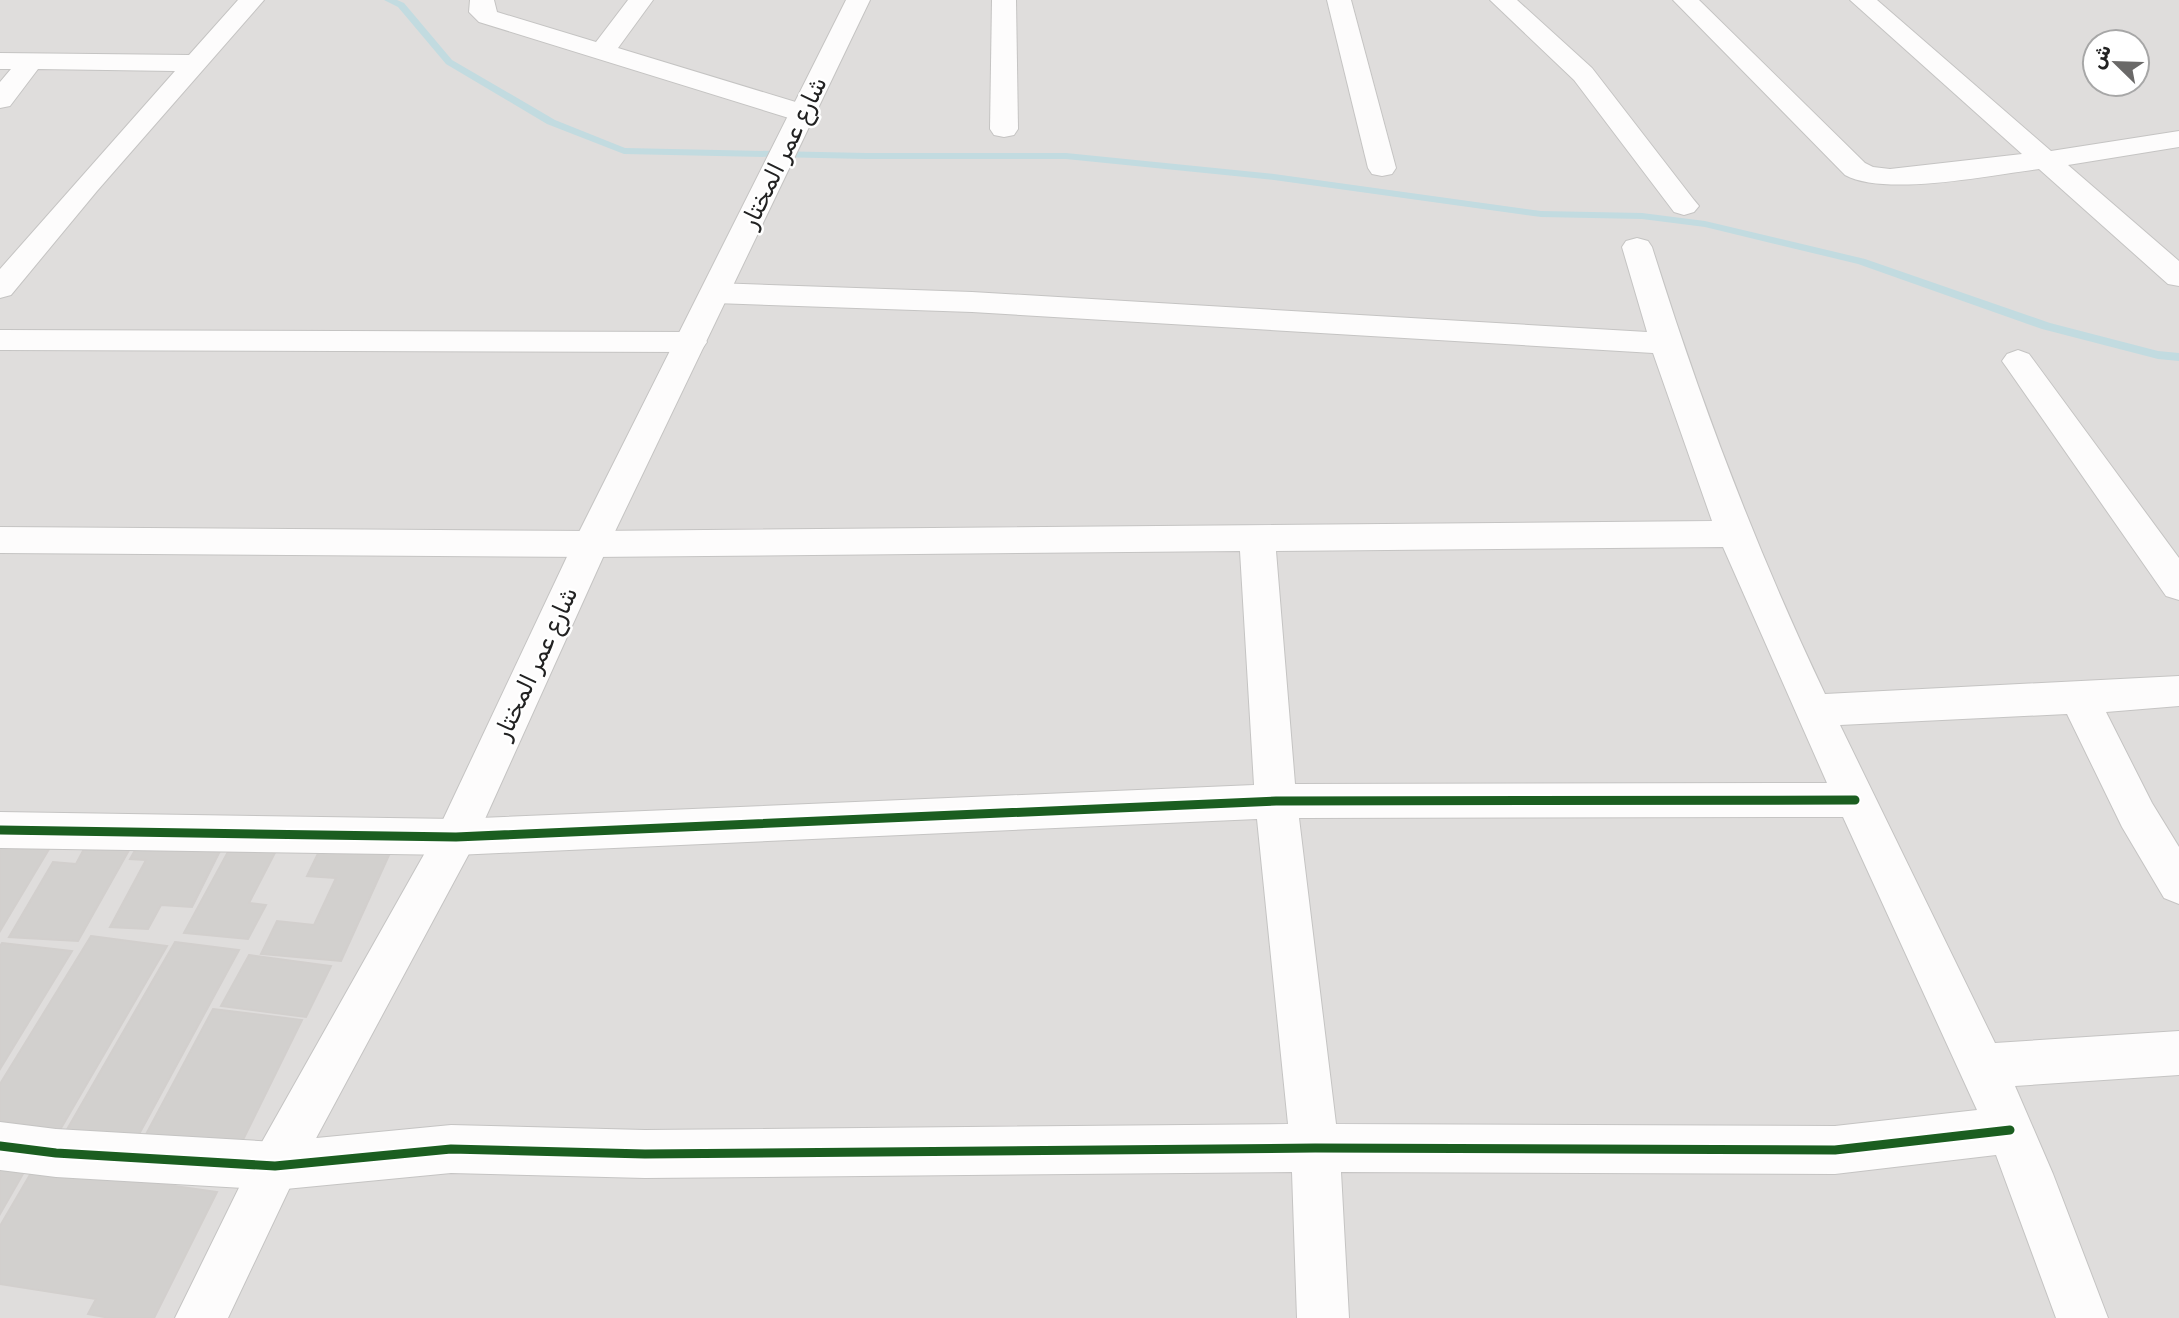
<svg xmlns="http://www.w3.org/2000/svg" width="2179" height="1318" font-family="Rubik,Cairo,sans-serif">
<rect width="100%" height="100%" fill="#efedeb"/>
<!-- residential -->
<path fill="#dfdddc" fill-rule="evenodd" d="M0,0H2179V1318H0ZM2095,42H2137V84H2095Z"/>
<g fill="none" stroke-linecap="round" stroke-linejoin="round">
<!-- stream -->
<polygon fill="#c2dbe0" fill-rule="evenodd" points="384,0 397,0 404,3 452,60 555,120 625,148 866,153 1066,153 1274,174 1541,211 1642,213 1705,221 1865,259 2050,323 2158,351 2179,353 2179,361 2158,359 2042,329 1858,264 1705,227 1642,219 1541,217 1274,180 1066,159 866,159 624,154 547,124 446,64 398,7"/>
</g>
<!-- building -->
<g fill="#d2d0ce" stroke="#d2cfcd" stroke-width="2">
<polygon points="146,831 229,833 192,907 161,905 148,929 110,927 146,860 130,859"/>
<polygon points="92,834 137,836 78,941 9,937 53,862 76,864"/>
<polygon points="236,837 281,841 249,903 266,905 248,939 184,933"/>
<polygon points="326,837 395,842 341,961 261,954 277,921 314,925 336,878 307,876"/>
<polygon points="0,845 49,849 0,931"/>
<polygon points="91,936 167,946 60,1130 0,1121 0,1084"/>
<polygon points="175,942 239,950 131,1149 61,1140"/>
<polygon points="2,943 72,951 0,1069 0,946"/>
<polygon points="249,955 331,966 306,1017 221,1006"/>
<polygon points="213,1009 302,1020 237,1152 143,1140"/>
<polygon points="35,1166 217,1192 154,1318 110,1318 88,1314 96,1299 0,1284 0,1226"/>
<polygon points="0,1169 24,1172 0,1214"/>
</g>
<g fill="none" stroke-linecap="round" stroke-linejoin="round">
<!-- minor casing -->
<g stroke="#c5c4c3" stroke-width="2">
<g id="minor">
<polygon points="238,0 264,0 97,191 11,295 0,298 0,269 175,71 38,69 10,106 0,108 0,82 11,69 0,69 0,53 189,55"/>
<polygon points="470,0 494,0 497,12 596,42 628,0 653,0 618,48 812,107 816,113 812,119 802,121 792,119 479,22 469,12"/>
<polygon points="992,0 1016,0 1018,129 1014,135 1004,137 994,135 990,129"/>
<polygon points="1327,0 1351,0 1396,168 1392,174 1382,176 1372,174 1368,168"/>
<polygon points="1490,0 1517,0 1592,68 1694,200 1699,206 1694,212 1684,215 1674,212 1574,80"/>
<path d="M1673,0H1699L1865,163L1873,167L1890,169L2022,154L1850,0H1877L2051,151L2179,131V147L2068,165L2179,261V286L2168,284L2039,169C1990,175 1885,197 1845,175Z"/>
<path d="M1637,238L1648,241L1652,247C1700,401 1756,549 1825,694L2179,676V706L2106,712L2152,803L2179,847V904L2164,898L2122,827L2067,714L1840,725L1995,1043L2179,1031V1075L2015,1086L2053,1174L2108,1318H2056L1996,1155L1835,1174L1341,1172L1349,1318H1297L1292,1172L645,1178L451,1173L275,1190L56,1177L0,1170V1122L56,1129L275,1142L451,1125L645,1130L1288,1124L1257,819L456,855L0,848V812L456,819L1254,785L1240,551L591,557L0,553V527L591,531L1712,521L1653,353L972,312L715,303L704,300L700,293L704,286L715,283L972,292L1647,332L1622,247L1626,241ZM1723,547L1827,783L1295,784L1276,551ZM1843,817L1977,1110L1835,1126L1336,1124L1299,818Z"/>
<polygon points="0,330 691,332 702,335 707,342 702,349 691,352 0,350"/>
<polygon points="2018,350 2029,354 2179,558 2179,600 2166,596 2007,368 2002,361 2007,354"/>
</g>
</g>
<!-- tertiary casing -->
<g stroke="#c5c4c3" stroke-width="2">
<polygon id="tertiary" points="846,0 870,0 609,544 471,850 292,1183 228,1318 175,1318 258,1149 440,826 573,544"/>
</g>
<!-- minor -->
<use href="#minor" fill="#fdfcfc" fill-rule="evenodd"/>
<!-- tertiary -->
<use href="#tertiary" fill="#fdfcfc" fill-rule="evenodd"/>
<!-- cycleway casing -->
<g stroke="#fff" stroke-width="13">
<g id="cycleway">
<polyline points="0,830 456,837 1276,801 1855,800"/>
<polyline points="0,1146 56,1153 275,1166 451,1149 645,1154 1315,1148 1835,1150 2010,1130"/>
</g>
</g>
<!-- cycleway -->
<use href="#cycleway" stroke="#1b5e20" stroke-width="9"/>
</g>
<g text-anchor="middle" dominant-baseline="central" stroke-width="5" stroke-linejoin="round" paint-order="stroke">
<!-- street labels -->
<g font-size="24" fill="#222" stroke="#fff">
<text transform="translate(784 152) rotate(-64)">شارع عمر المختار</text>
<text transform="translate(536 663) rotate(-65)">شارع عمر المختار</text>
</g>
</g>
<!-- north arrow -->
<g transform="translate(2116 63) rotate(293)"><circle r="33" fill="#ffffff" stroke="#a7a7a7" stroke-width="2"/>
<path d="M0-5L12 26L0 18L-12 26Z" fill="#6a6968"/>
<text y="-10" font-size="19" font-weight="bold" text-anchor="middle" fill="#222222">ش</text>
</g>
</svg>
